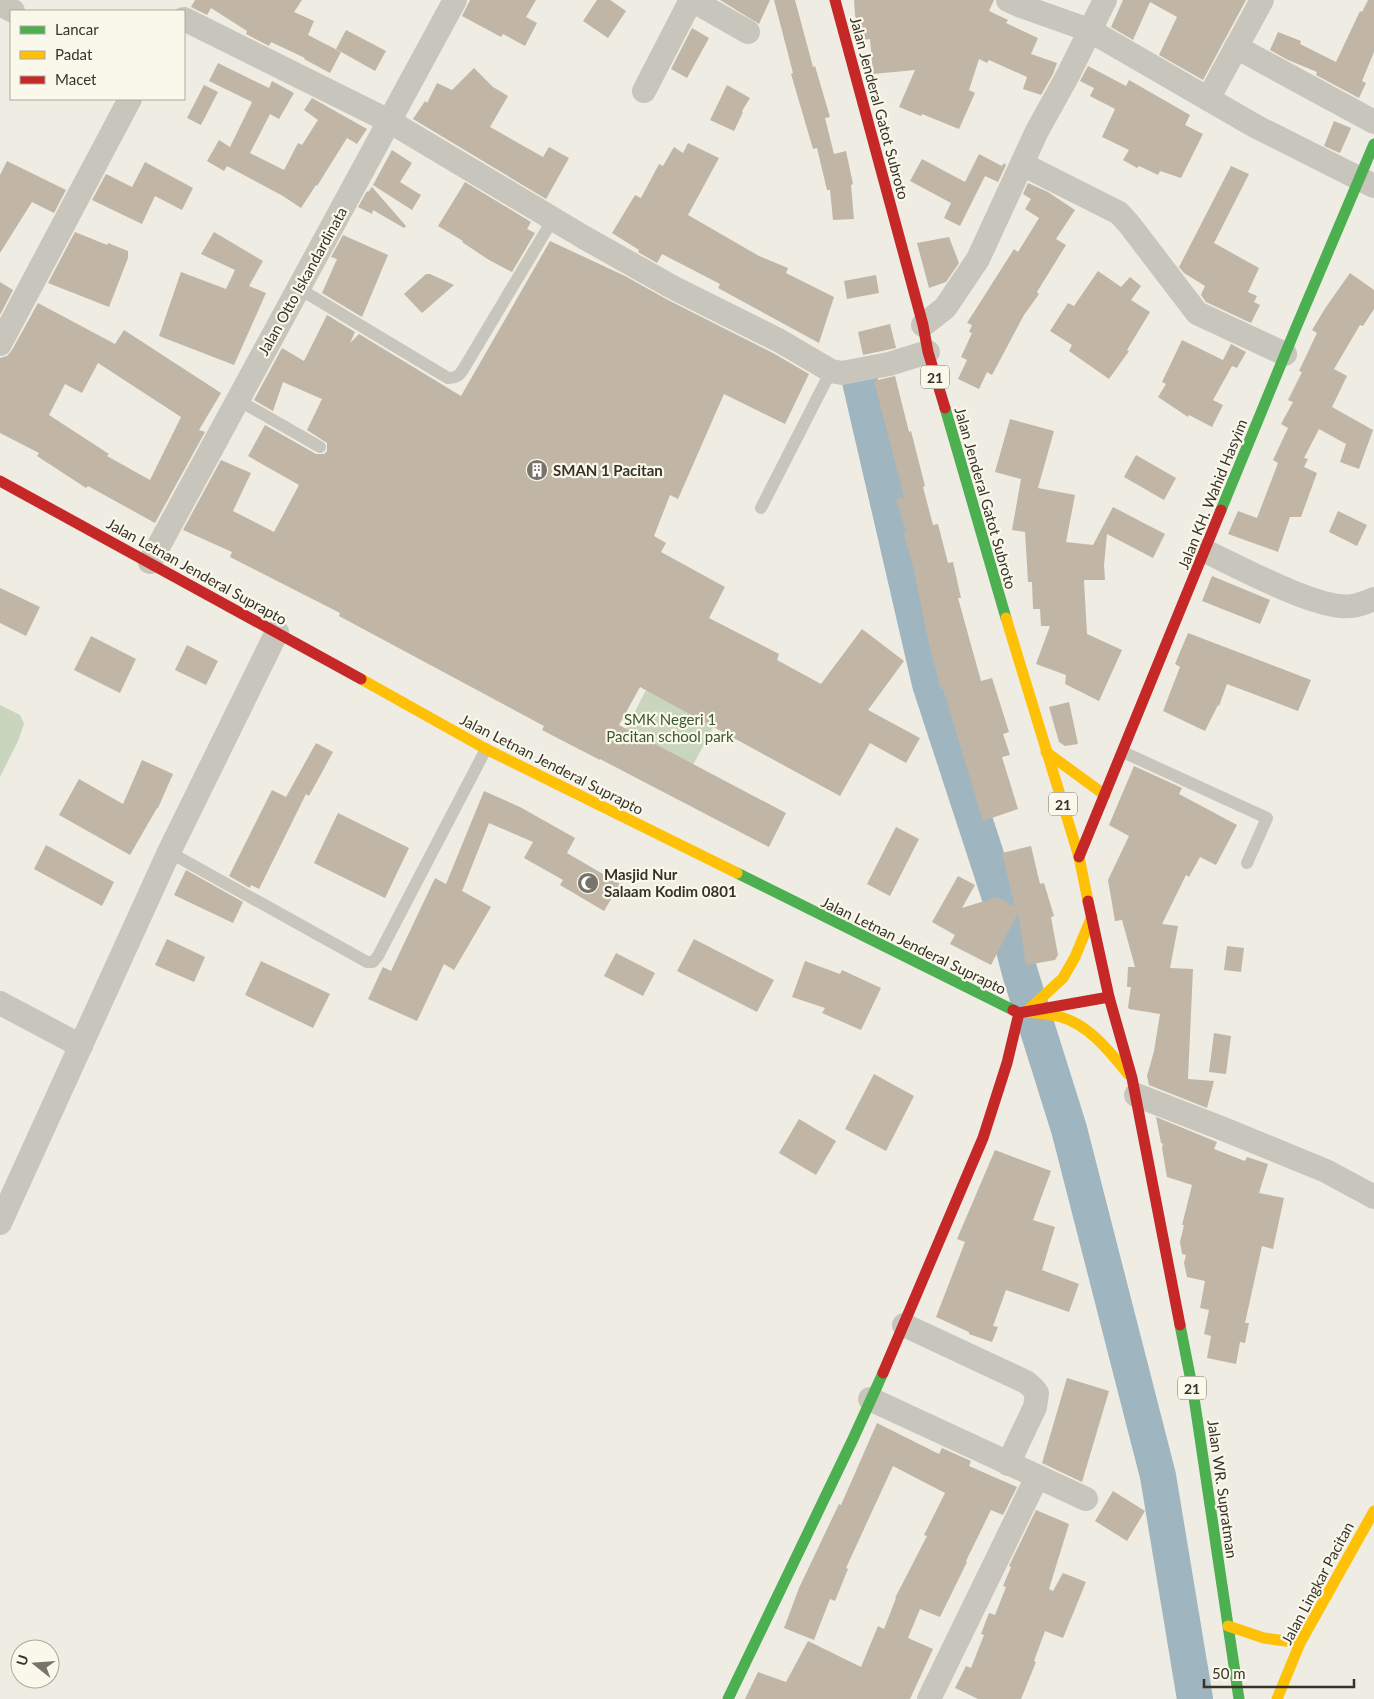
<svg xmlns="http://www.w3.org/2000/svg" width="1374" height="1699" font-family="Lato,sans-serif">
<rect width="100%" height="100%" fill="#eeece3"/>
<!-- green -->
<g fill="#c9d5bd">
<polygon points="646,690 714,726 693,765 626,729"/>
<polygon points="0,705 20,715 24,724 18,741 0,777"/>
</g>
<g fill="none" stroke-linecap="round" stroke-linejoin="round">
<!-- river -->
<polyline stroke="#9fb5bf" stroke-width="36" points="859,377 930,684 1003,907 1020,973 1069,1129 1158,1476 1195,1699"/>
</g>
<!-- building -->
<g fill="#c1b6a5" fill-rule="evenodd">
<polygon points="195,0 302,0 294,12 314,21 308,35 341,52 330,73 304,59 305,58 271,42 269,46 246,34 247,31 211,8 207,15 191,7"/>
<polygon points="470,0 536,0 526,17 537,23 525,46 503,34 501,37 462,16"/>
<polygon points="597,0 610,0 626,11 608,38 583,21"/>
<polygon points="720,0 770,0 759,24"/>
<polygon points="774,0 795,0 813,67 815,66 830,117 825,118 834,154 846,151 853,184 851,185 854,219 833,220 830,190 827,190 817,148 813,149 791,74 793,73"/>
<polygon points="854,0 994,0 989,11 1008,20 1006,23 1038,38 1031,54 1057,63 1053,74 1041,95 1023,89 1027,77 989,60 987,63 979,59 969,90 975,93 959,129 922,114 921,116 899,107 915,70 873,74 870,39 862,40 855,15"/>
<polygon points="1123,0 1246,0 1203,80 1159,55 1177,17 1150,2 1133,40 1111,27"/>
<polygon points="1368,0 1374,0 1374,52 1362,81 1366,83 1359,98 1316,75 1317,72 1288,60 1270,50 1278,32 1301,41 1300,44 1336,62 1360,11 1362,12"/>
<polygon points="692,28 709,38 687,78 671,69"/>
<polygon points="346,30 386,51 375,71 336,49"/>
<polygon points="218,63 269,88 272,81 294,93 279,119 270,114 250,153 284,170 298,143 302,145 318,120 304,110 312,98 367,129 357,144 347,138 317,186 316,185 301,208 283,196 227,166 224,171 207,161 219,140 230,147 252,102 209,81"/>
<polygon points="1088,66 1126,86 1129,80 1190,115 1185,125 1203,134 1181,178 1160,171 1158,175 1139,166 1137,168 1123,160 1129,150 1102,137 1115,109 1090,96 1094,88 1080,81"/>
<polygon points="474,68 493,87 508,96 490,127 543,157 549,147 569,158 546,199 413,119 425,101 427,103 437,83 452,90"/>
<polygon points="204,85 218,92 201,125 187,118"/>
<polygon points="727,85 750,98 742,111 743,112 734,131 710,120"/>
<polygon points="1334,121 1351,128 1340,153 1324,146"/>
<polygon points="688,143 719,158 688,215 759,256 788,268 786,273 834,297 819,343 718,288 720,284 662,254 657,263 638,252 639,250 612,233 635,195 641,198 659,164 663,166 674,147 683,153"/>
<polygon points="392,150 412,163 400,182 421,195 412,210 373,185"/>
<polygon points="979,154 1002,166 1004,163 1006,165 998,182 985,176 960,226 944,218 951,203 910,181 922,159 965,182"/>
<polygon points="7,161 66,190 54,213 32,202 0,253 0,175"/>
<polygon points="145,162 193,188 182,210 155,196 142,224 92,200 106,174 132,187"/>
<polygon points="1231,166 1249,174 1214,243 1259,268 1248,292 1257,296 1254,302 1260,305 1251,323 1206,302 1201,295 1205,286 1184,273 1179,267"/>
<polygon points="465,182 531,222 527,229 535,233 512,272 489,260 462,242 463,241 438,226"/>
<polygon points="1028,183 1048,192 1075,210 1056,239 1066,245 1037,292 1039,294 1024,315 992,375 987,372 979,389 958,379 967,360 961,357 972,333 969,332 972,325 967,323 1014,249 1018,252 1039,218 1025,209 1031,199 1023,194"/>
<polygon points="372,187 406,226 404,228 373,210 372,214 358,207 367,191 368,192"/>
<polygon points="75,232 107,245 108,243 128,251 128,258 109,307 48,283"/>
<polygon points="214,232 263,261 249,286 266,293 234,365 159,336 181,272 226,289 235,270 201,254"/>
<polygon points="343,235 388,255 362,317 322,293 337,259 331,257"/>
<polygon points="949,237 959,263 946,282 929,288 917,243"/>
<polygon points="550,241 625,276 668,300 773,353 809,374 785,424 724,394 678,499 670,495 654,536 666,543 661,552 725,587 709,618 779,654 777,660 821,684 862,629 904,661 868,710 920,738 906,763 870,743 840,796 640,687 619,725 786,813 769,847 600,759 600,760 563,741 542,730 544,726 339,616 340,613 230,557 232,552 183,530 221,460 251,473 233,511 274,532 299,485 248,456 265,425 316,454 324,454 327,451 327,443 307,430 322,399 283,382 273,411 254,400 282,348 304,361 327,315 355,332 350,343 359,334 461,396"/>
<polygon points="1098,271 1121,287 1130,277 1141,286 1131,300 1150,312 1127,350 1129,351 1109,379 1069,351 1072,345 1050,331 1068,303 1074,306"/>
<polygon points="1350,273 1374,290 1374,309 1363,326 1360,325 1334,369 1347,376 1332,407 1373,430 1359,469 1340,462 1346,444 1319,429 1304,458 1308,459 1304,467 1317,473 1301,517 1290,517 1278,552 1228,534 1238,511 1257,518 1278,463 1273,460 1288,428 1281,424 1293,402 1288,400 1302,372 1299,371 1317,333 1312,330 1326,307"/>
<polygon points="426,274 430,274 454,285 422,313 404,294"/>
<polygon points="876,275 879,293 847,299 844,281"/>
<polygon points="0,282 13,290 0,315"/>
<path d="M38,303L115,344L124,330L221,393L199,430L205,432L155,523L88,486L86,488L37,456L39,453L0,433V358L7,356L12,350ZM98,363L181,417L150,480L107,456L109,454L49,415L65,384L82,393Z"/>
<polygon points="890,324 896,348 863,355 858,332"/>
<polygon points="1182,340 1223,360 1231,344 1246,352 1237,368 1232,366 1213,400 1223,405 1212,427 1189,415 1188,417 1158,397 1166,384 1162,382"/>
<polygon points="895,376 909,432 911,431 925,486 923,487 933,525 938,524 948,563 953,562 961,598 958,598 981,681 992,678 1009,732 1003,734 1010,755 1002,757 1018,809 983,821 943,689 941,690 928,640 913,566 903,533 906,532 896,499 904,497 874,381"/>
<polygon points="1010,419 1054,431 1038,488 1075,495 1066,542 1093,545 1113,507 1165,534 1153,558 1107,534 1104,565 1105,580 1084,580 1087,634 1122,650 1099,701 1065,684 1066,675 1036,664 1050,626 1041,626 1040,609 1033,609 1032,582 1028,582 1025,532 1012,530 1021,479 995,472"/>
<polygon points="1136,455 1176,478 1164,500 1124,477"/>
<polygon points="1338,511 1367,525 1357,546 1329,532"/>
<polygon points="1212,576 1270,600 1260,624 1202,601"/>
<polygon points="0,588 40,607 26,636 0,623"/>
<polygon points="1188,633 1311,680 1298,711 1227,684 1219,706 1218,705 1205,731 1163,711 1180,667 1175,664"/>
<polygon points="91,636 136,659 120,693 74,670"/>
<polygon points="187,645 218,661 206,685 175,670"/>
<polygon points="1069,702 1078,744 1065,746 1059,742 1049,707"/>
<polygon points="316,743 333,752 309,796 306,794 259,889 251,885 250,888 229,876 272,790 286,797"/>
<polygon points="142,760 173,774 158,808 157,808 130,855 59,815 79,779 123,804"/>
<polygon points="1134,766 1182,788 1179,794 1237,825 1216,865 1200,857 1189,877 1186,875 1162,924 1178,926 1170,968 1193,969 1188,1079 1214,1081 1207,1108 1149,1085 1147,1076 1154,1051 1160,1014 1129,1009 1128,1007 1131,987 1127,987 1128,967 1135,967 1122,920 1115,921 1108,880 1129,836 1109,825"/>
<polygon points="484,791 520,807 575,838 567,853 620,884 604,911 560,885 563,880 524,858 533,842 489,823 462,891 491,907 454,970 444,964 417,1021 368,999 383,967 391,971 435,878 446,884"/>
<polygon points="338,813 409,848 385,898 314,863"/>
<polygon points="896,827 919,839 890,896 867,884"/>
<polygon points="46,845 114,882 102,906 34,869"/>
<polygon points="1031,846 1040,884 1044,883 1054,916 1051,917 1058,955 1055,960 1026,965 1018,913 991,965 950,944 955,935 932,922 958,876 975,885 962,908 997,897 1015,907 1002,853"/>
<polygon points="186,870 243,902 233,923 174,895"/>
<polygon points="167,939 205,957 194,982 155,965"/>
<polygon points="694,939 774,980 757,1012 677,971"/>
<polygon points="1227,946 1244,948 1241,972 1224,970"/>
<polygon points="616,953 655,973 643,996 604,976"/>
<polygon points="261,961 330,994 313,1028 245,995"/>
<polygon points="805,961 840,974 842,970 881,988 861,1030 822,1013 825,1008 792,997"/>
<polygon points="1214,1033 1231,1036 1226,1074 1209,1072"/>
<polygon points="874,1074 914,1096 886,1151 845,1129"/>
<polygon points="1156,1117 1217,1142 1214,1149 1245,1161 1247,1157 1268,1164 1259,1193 1284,1198 1273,1249 1262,1246 1245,1323 1249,1323 1245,1343 1240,1342 1236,1364 1207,1358 1211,1336 1204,1334 1209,1310 1200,1308 1205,1281 1187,1277 1184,1263 1186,1255 1182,1254 1180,1242 1184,1225 1182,1225 1192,1185 1167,1177 1162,1148 1163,1144 1161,1143"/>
<polygon points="799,1119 836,1141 816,1175 779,1153"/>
<polygon points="995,1150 1051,1171 1033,1220 1055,1227 1042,1270 1079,1284 1069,1312 1006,1290 993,1326 998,1327 992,1342 969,1334 969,1332 936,1317 965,1242 957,1239"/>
<polygon points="1067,1378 1109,1391 1082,1482 1042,1463"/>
<polygon points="877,1423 939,1454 942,1448 971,1461 969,1466 1017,1487 1003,1515 991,1510 966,1561 967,1562 940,1617 920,1609 908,1638 933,1649 910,1699 745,1699 758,1672 786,1682 808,1641 861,1667 878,1626 884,1629 896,1598 895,1598 927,1536 924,1535 945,1493 893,1466 846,1568 848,1569 835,1601 830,1599 814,1640 784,1628 799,1588 839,1504 841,1505"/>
<polygon points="1113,1491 1145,1511 1127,1541 1095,1521"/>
<polygon points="1036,1510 1069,1524 1049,1589 1053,1591 1063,1573 1086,1582 1063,1638 1045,1631 1034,1661 1036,1662 1021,1699 978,1699 955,1688 966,1666 971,1668 984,1635 981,1634 989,1613 995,1615 1006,1587 1003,1586 1011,1567 1009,1566"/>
</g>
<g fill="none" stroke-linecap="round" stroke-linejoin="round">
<!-- lane -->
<g stroke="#c7c5bc" stroke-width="12">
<path d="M298,288L448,378C457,378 460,375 464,368L553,219"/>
<polyline points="238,400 320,447"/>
<polyline points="761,508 831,371"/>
<polyline points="1123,752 1267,818 1247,863"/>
<polyline points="169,852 367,962 373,962 378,956 486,749"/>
</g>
<!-- street -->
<g stroke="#c7c5bc" stroke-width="24">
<polyline points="692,0 748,32"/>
<polyline points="1008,0 1021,6 1089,30 1255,126 1374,186"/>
<polyline points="0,4 13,11"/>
<polyline points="184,19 389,121 585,238 674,288 780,341 831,371 842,373 889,364 928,352"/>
<polyline points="1236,47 1374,122"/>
<polyline points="644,91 691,0"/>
<polyline points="1208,99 1262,0"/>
<polyline points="1022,164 1119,213 1129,224 1197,313 1285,354"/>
<polyline points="923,325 945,308 978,259 1037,131 1068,75 1105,0"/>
<polyline points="0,344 130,99"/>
<path d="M1205,551C1237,566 1319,611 1352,606C1359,605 1367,602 1374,599"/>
<polyline points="150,562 455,0"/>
<polyline points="0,1003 81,1046"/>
<polyline points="1136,1095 1226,1130 1326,1171 1374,1197"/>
<polyline points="0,1223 169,852 277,632"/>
<polyline points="904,1325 1026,1382 1033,1388 1037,1393 1035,1407 1008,1464"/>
<polyline points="870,1399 1086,1499"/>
<polyline points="929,1699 1037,1477"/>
</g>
<!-- fast -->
<g stroke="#4caf50" stroke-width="11">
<polyline points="945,408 1006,618"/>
<polyline points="1221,510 1295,330 1374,144"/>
<polyline points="737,873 1013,1010"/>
<polyline points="1180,1325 1193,1391 1239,1699"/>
<polyline points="728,1699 853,1439 883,1373"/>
</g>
<!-- slow -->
<g stroke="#ffc107" stroke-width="11">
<polyline points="1006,618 1079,857 1088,901"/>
<polyline points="361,679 486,749 737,873"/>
<polyline points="1046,752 1105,795"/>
<path d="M1026,1012C1037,1013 1050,1014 1061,1017C1089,1025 1110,1052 1128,1074"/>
<polyline points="1026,1012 1063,978 1075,957 1092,916"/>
<polyline points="1228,1626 1264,1638 1300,1643"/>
<polyline points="1277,1699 1300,1643 1374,1511"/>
</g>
<!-- jam -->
<g stroke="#c62828" stroke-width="11">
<polyline points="835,0 923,325 928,352 945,408"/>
<polyline points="0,481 361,679"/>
<polyline points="1079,857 1221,510"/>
<polyline points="1088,901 1109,997 1132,1078 1180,1325"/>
<polyline points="1013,1010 1019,1013 1109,997"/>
<polyline points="883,1373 983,1138 1007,1063 1019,1013"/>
</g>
</g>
<!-- icons -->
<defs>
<g id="building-disc" transform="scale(1.125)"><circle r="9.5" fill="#78746b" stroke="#faf8eb"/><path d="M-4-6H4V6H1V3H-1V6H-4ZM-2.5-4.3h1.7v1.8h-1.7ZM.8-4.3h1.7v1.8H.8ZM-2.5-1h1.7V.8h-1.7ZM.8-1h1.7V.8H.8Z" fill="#fff"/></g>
<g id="mosque-disc" transform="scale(1.125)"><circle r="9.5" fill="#78746b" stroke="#faf8eb"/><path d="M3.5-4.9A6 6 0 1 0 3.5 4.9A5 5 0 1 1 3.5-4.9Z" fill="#fff"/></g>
</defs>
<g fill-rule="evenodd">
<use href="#building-disc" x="537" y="470"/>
<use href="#mosque-disc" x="588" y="883"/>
</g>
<g text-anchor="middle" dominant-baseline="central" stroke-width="4.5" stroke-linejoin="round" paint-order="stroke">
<!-- shield labels -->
<g fill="#faf8eb" stroke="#726e64" stroke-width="1">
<rect x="921" y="365.5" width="28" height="23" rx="4"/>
<rect x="1049" y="792.5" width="28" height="23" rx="4"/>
<rect x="1178" y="1376.5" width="28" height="23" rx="4"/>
</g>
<g font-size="14" font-weight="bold" fill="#38332a">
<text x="935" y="377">21</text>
<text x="1063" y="804">21</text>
<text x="1192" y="1388">21</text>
</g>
<!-- street labels -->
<g font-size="15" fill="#38332a" stroke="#faf8eb">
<text transform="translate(880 108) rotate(75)">Jalan Jenderal Gatot Subroto</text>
<text transform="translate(302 281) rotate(-61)">Jalan Otto Iskandardinata</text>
<text transform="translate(1212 494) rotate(-68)">Jalan KH. Wahid Hasyim</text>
<text transform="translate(986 498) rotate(74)">Jalan Jenderal Gatot Subroto</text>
<text transform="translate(197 571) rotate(29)">Jalan Letnan Jenderal Suprapto</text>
<text transform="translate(552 764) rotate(27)">Jalan Letnan Jenderal Suprapto</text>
<text transform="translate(914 945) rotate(26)">Jalan Letnan Jenderal Suprapto</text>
<text transform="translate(1223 1489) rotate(82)">Jalan WR. Supratman</text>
<text transform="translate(1317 1583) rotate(-62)">Jalan Lingkar Pacitan</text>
</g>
<!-- poi labels -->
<g font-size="15" font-weight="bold" fill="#38332a" stroke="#faf8eb" text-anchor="start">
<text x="553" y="470">SMAN 1 Pacitan</text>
<text x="604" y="874">Masjid Nur<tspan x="604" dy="17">Salaam Kodim 0801</tspan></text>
</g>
<!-- park labels -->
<g font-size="15" fill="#3a572d" stroke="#faf8eb">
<text x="670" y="719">SMK Negeri 1<tspan x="670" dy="17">Pacitan school park</tspan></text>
</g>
</g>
<!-- legend -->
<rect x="10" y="10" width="175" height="90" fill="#faf8eb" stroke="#aca99e"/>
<rect x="20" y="26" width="25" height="8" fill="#4caf50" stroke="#aca99e"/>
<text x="55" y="35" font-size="15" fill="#38332a">Lancar</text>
<rect x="20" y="51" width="25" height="8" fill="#ffc107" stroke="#aca99e"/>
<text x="55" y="60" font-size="15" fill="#38332a">Padat</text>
<rect x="20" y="76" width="25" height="8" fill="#c62828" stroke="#aca99e"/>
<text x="55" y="85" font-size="15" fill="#38332a">Macet</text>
<!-- north arrow -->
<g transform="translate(35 1664) rotate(287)"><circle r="24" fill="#faf8eb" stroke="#aca99e"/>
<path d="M0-4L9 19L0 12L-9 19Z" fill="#78746b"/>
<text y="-8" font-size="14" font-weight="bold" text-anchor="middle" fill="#38332a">U</text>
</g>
<!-- scale -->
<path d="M1204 1679v8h150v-8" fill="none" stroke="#38332a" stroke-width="2.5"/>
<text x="1212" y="1679" font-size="15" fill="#38332a" stroke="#faf8eb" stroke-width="4" paint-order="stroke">50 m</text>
</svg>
